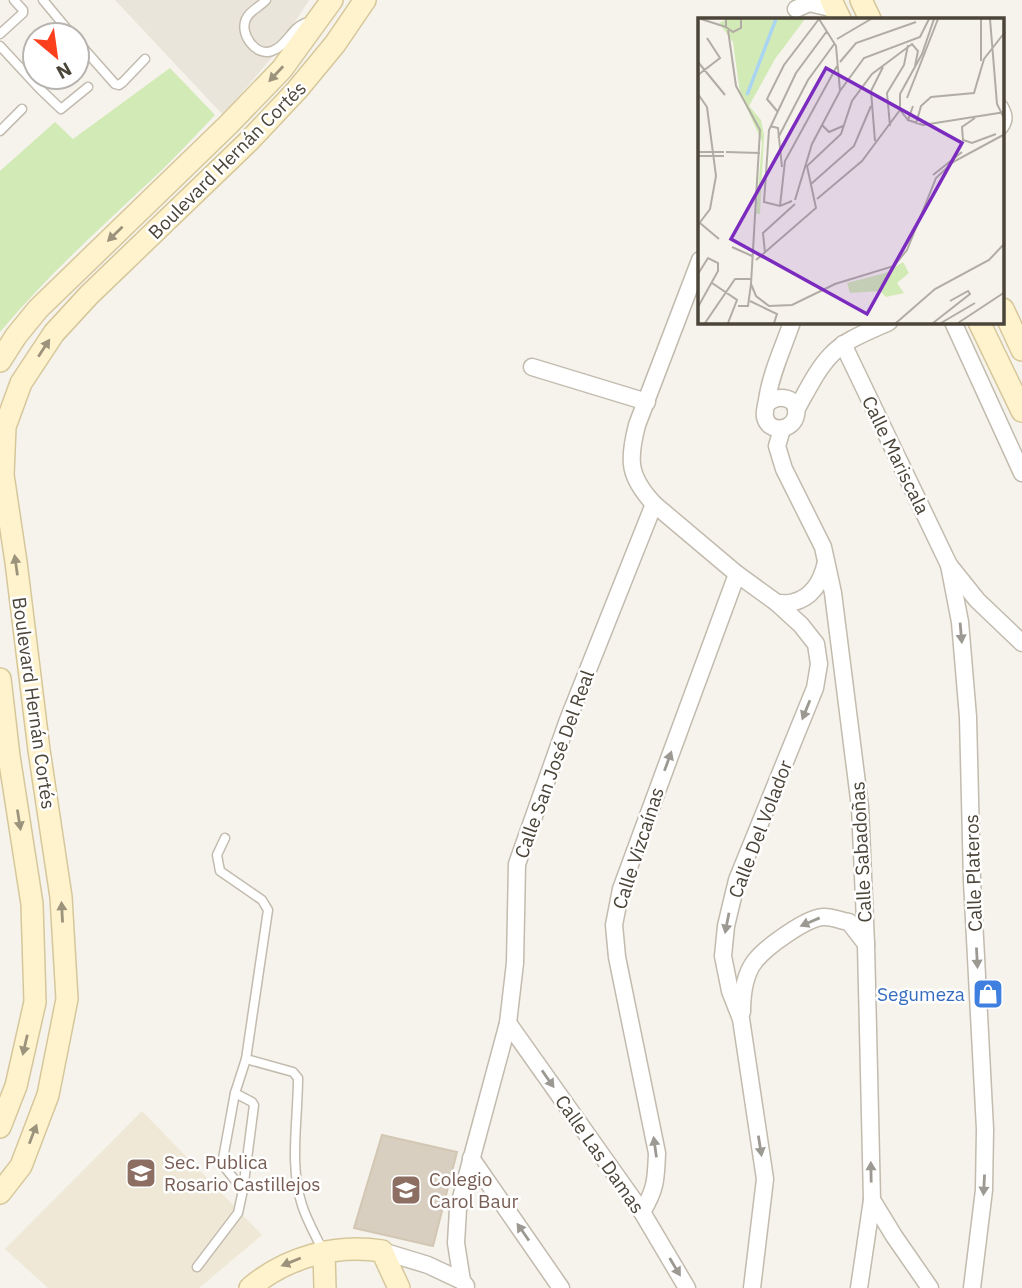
<svg xmlns="http://www.w3.org/2000/svg" width="1022" height="1288" font-family="'IBM Plex Sans',sans-serif">
<rect width="100%" height="100%" fill="#f6f3ec"/>
<!-- residential -->
<polygon fill="#eae5da" points="115,0 309,0 274,55 223,115"/>
<!-- education -->
<polygon fill="#efe8d6" points="142,1111 262,1235 199,1288 48,1288 5,1249"/>
<!-- green -->
<path fill="#d2eab5" d="M170,68L215,115C193,138 171,162 147,184C96,232 45,278 0,332V171L55,122L73,139Z"/>
<!-- building -->
<polygon fill="#d8cfc1" stroke="#d3c7b4" stroke-width="2" points="382,1135 457,1152 433,1246 354,1228"/>
<g fill="none" stroke-linecap="round" stroke-linejoin="round">
<!-- lane casing -->
<g stroke="#c2bbae" stroke-width="11">
<g id="lane">
<polyline points="43,0 72,35"/>
<path d="M266,0C260,7 250,10 246,19C239,34 256,57 272,51C287,46 291,28 305,23L311,25"/>
<polyline points="0,34 23,13 23,10 14,0"/>
<polyline points="77,41 115,84 119,85 123,82 145,59"/>
<polyline points="0,46 40,89 61,109 88,87"/>
<path d="M1003,105C1008,114 1010,120 1003,129"/>
<polyline points="0,131 22,109"/>
<polyline points="225,838 217,855 220,871 262,900 268,910 246,1059 235,1093 222,1164 243,1190"/>
<path d="M246,1059L293,1072L298,1078C298,1120 289,1165 302,1205C307,1221 316,1236 323,1251"/>
<polyline points="197,1267 238,1213 243,1190 254,1105 252,1102 235,1093"/>
</g>
</g>
<!-- street casing -->
<g stroke="#c2bbae" stroke-width="19">
<g id="street">
<polyline points="796,9 809,3 835,9"/>
<path d="M700,260L637,425C628,460 628,476 654,504L737,574L777,603L801,625L816,644L819,664L815,688L737,880L726,926L723,956L730,991L741,1019L765,1179L752,1288"/>
<polyline points="953,322 1022,473"/>
<polyline points="843,344 949,565 977,600 1022,643"/>
<polyline points="532,367 647,402"/>
<path d="M766,405C778,392 800,398 796,415C793,431 769,434 765,417C764,411 766,406 767,400C771,373 783,348 792,322"/>
<path d="M796,410C807,391 817,369 832,354C846,339 870,331 889,322"/>
<polyline points="782,429 777,446 784,469 823,547 833,593 860,807 866,944 872,1200 859,1288"/>
<polyline points="949,565 960,622 968,717 972,881 985,1129 984,1190 972,1288"/>
<path d="M777,603C782,603 789,604 794,602C813,597 822,580 826,562"/>
<path d="M742,1012C742,995 744,975 755,961C766,947 806,918 823,917C831,916 841,921 849,922L866,944"/>
<polyline points="508,1023 642,1212 687,1288"/>
<polyline points="471,1158 561,1288"/>
<polyline points="872,1200 894,1236 930,1288"/>
<path d="M642,1212C656,1189 656,1179 657,1153L617,957L614,925L621,889L737,574"/>
<polyline points="382,1251 428,1265 462,1281 466,1286"/>
<polyline points="462,1281 456,1243 458,1209 508,1023 515,963 517,864 568,720 654,504"/>
</g>
</g>
<!-- secondary casing -->
<g stroke="#d6c79b" stroke-width="24">
<g id="secondary">
<polyline points="831,0 840,19"/>
<polyline points="861,0 870,19"/>
<polyline points="1003,309 1022,350"/>
<polyline points="979,322 1022,411"/>
<polyline points="0,361 16,336 38,309 229,124 282,69 332,0"/>
<polyline points="0,679 9,756 32,904 35,1002 16,1086 0,1127"/>
<polyline points="0,1193 21,1166 48,1095 67,999 61,897 39,750 16,562 3,475 5,427 21,383 54,333 89,295 249,141 297,90 335,44 365,0"/>
<polyline points="324,1252 325,1288"/>
<path d="M250,1288C286,1257 335,1244 382,1251L399,1288"/>
</g>
</g>
<!-- lane -->
<use href="#lane" stroke="#fff" stroke-width="8"/>
<!-- street -->
<use href="#street" stroke="#fff" stroke-width="16"/>
<!-- secondary -->
<use href="#secondary" stroke="#fff3cd" stroke-width="21"/>
</g>
<!-- one-way arrows -->
<defs><path id="oneway-solid" d="M-6-.8H1V-3.2L6.5 0L1 3.2V.8H-6Z" transform="scale(1.75)"/></defs>
<g fill="#9c937c">
<use href="#oneway-solid" transform="translate(276 74) rotate(133)"/>
<use href="#oneway-solid" transform="translate(115 234) rotate(136)"/>
<use href="#oneway-solid" transform="translate(44 348) rotate(-57)"/>
<use href="#oneway-solid" transform="translate(16 565) rotate(-98)"/>
<use href="#oneway-solid" transform="translate(19 820) rotate(81)"/>
<use href="#oneway-solid" transform="translate(62 912) rotate(-93)"/>
<use href="#oneway-solid" transform="translate(25 1045) rotate(103)"/>
<use href="#oneway-solid" transform="translate(33 1134) rotate(-69)"/>
<use href="#oneway-solid" transform="translate(291 1262) rotate(158)"/>
</g>
<g fill="#9c9892">
<use href="#oneway-solid" transform="translate(961 633) rotate(85)"/>
<use href="#oneway-solid" transform="translate(806 710) rotate(112)"/>
<use href="#oneway-solid" transform="translate(668 761) rotate(-70)"/>
<use href="#oneway-solid" transform="translate(810 922) rotate(157)"/>
<use href="#oneway-solid" transform="translate(727 923) rotate(101)"/>
<use href="#oneway-solid" transform="translate(977 958) rotate(87)"/>
<use href="#oneway-solid" transform="translate(548 1079) rotate(55)"/>
<use href="#oneway-solid" transform="translate(760 1146) rotate(81)"/>
<use href="#oneway-solid" transform="translate(655 1147) rotate(-98)"/>
<use href="#oneway-solid" transform="translate(871 1172) rotate(-91)"/>
<use href="#oneway-solid" transform="translate(984 1185) rotate(93)"/>
<use href="#oneway-solid" transform="translate(523 1232) rotate(-125)"/>
<use href="#oneway-solid" transform="translate(675 1267) rotate(59)"/>
</g>
<!-- icons -->
<defs>
<g id="shop-square" transform="scale(1.575)"><rect x="-9" y="-9" width="18" height="18" rx="4" fill="#3f7fe0" stroke="#fff"/><path d="M-5-2.5h2.3a2.7 3.5 0 0 1 5.4 0H5L5.5 6h-11ZM-1.5-2.5h3a1.5 2.3 0 0 0-3 0Z" fill="#fff"/></g>
<g id="school-square" transform="scale(1.575)"><rect x="-9" y="-9" width="18" height="18" rx="4" fill="#8d6e63" stroke="#fff"/><path d="M0-5L7-2L0 1L-7-2ZM-4 1L0 2.5L4 1V4Q0 6-4 4Z" fill="#fff"/></g>
</defs>
<g fill-rule="evenodd">
<use href="#shop-square" x="988" y="994"/>
<use href="#school-square" x="141" y="1173"/>
<use href="#school-square" x="406" y="1190"/>
</g>
<g text-anchor="middle" dominant-baseline="central" stroke-width="5" stroke-linejoin="round" paint-order="stroke">
<!-- street labels -->
<g font-size="19" fill="#4b4439" stroke="#fff">
<text transform="translate(227 160) rotate(-45)">Boulevard Hernán Cortés</text>
<text transform="translate(896 455) rotate(64)">Calle Mariscala</text>
<text transform="translate(34 703) rotate(82)">Boulevard Hernán Cortés</text>
<text transform="translate(554 764) rotate(-70)">Calle San José Del Real</text>
<text transform="translate(760 829) rotate(-69)">Calle Del Volador</text>
<text transform="translate(638 848) rotate(-72)">Calle Vizcaínas</text>
<text transform="translate(861 852) rotate(-93)">Calle Sabadoñas</text>
<text transform="translate(973 873) rotate(-92)">Calle Plateros</text>
<text transform="translate(600 1154) rotate(55)">Calle Las Damas</text>
</g>
<!-- shop labels -->
<g font-size="19" fill="#366cbe" stroke="#fff" text-anchor="end">
<text x="965" y="994">Segumeza</text>
</g>
<!-- education labels -->
<g font-size="19" fill="#785e54" stroke="#fff" text-anchor="start">
<text x="164" y="1162">Sec. Publica<tspan x="164" dy="22">Rosario Castillejos</tspan></text>
<text x="429" y="1179">Colegio<tspan x="429" dy="22">Carol Baur</tspan></text>
</g>
</g>
<!-- overview -->
<g transform="translate(698 18)">
<rect width="306" height="306" fill="#f6f3ec"/>
<path d="M30,1H107L77,41L51,88L63,102L66,117L62,196H58L64,124L42,75L35,24L21,5ZM205,244L211,255L199,265L206,275L188,279L182,273L152,275L149,265L187,255Z" fill="#d2eab5"/>
<path fill="none" stroke="#a9d4f2" stroke-width="3.5" d="M49,77L78,1"/>
<path fill="none" stroke="#b2ada4" stroke-width="2" d="M3,1L28,9M28,1V9L35,14L43,10V1M121,1L138,28L142,73M283,1V43M292,1L299,86L307,102M30,12L38,68L62,112L53,266L58,278L71,288L94,287L137,266L196,248L209,232L238,160L255,144L307,116M139,21L173,1M0,44L27,77M142,44L158,25L218,4M0,57L22,40L9,20M0,76L9,89L18,158L12,191L0,207M209,80L240,1M215,88L210,102L225,107L307,94M79,93L69,81L86,47L121,1M277,100L264,109L265,122L274,125L298,116M210,102L202,92V76L224,36L236,1M218,106L223,88L233,79L276,75L286,41L307,14M124,107L131,114L145,108M72,108L80,110L84,149M192,108L189,75L206,47L210,27M80,120L110,62L137,25M177,123L173,73L185,49M0,134H26M28,134L62,135M0,138H26M235,157L264,134M113,166L156,128L173,88M119,181L164,143L202,92M97,182L114,126L142,73L166,40L222,19L231,1M94,183L82,188L66,184L71,112L98,55L129,13M82,188L87,143L139,48M2,205L21,221M34,229L54,238M67,235L65,215L97,186M58,242L118,190L109,148L143,116L154,83L174,56L214,26L220,33L217,48M0,256L10,240L20,245V253L0,289M14,265L39,282L30,305M52,283L79,296L76,305M40,288H50L53,266M7,305L37,261H53M198,305L237,271L291,242L307,225M235,305L272,276L270,273L252,283M243,305L277,285M260,305L307,274"/>
<path fill="#7b2cbf" fill-opacity="0.15" stroke="#7b2cbf" stroke-width="3.5" d="M128,50L264,125L169,296L33,221Z"/>
<rect width="306" height="306" fill="none" stroke="#4b4439" stroke-width="3.5"/>
</g>
<!-- north arrow -->
<g transform="translate(56 56) rotate(151)"><circle r="33" fill="#ffffff" stroke="#b7b4b0" stroke-width="2"/>
<path d="M0-5L12 26L0 18L-12 26Z" fill="#fc3f1d"/>
<text y="-10" font-size="19" font-weight="bold" text-anchor="middle" fill="#4b4439">N</text>
</g>
</svg>
